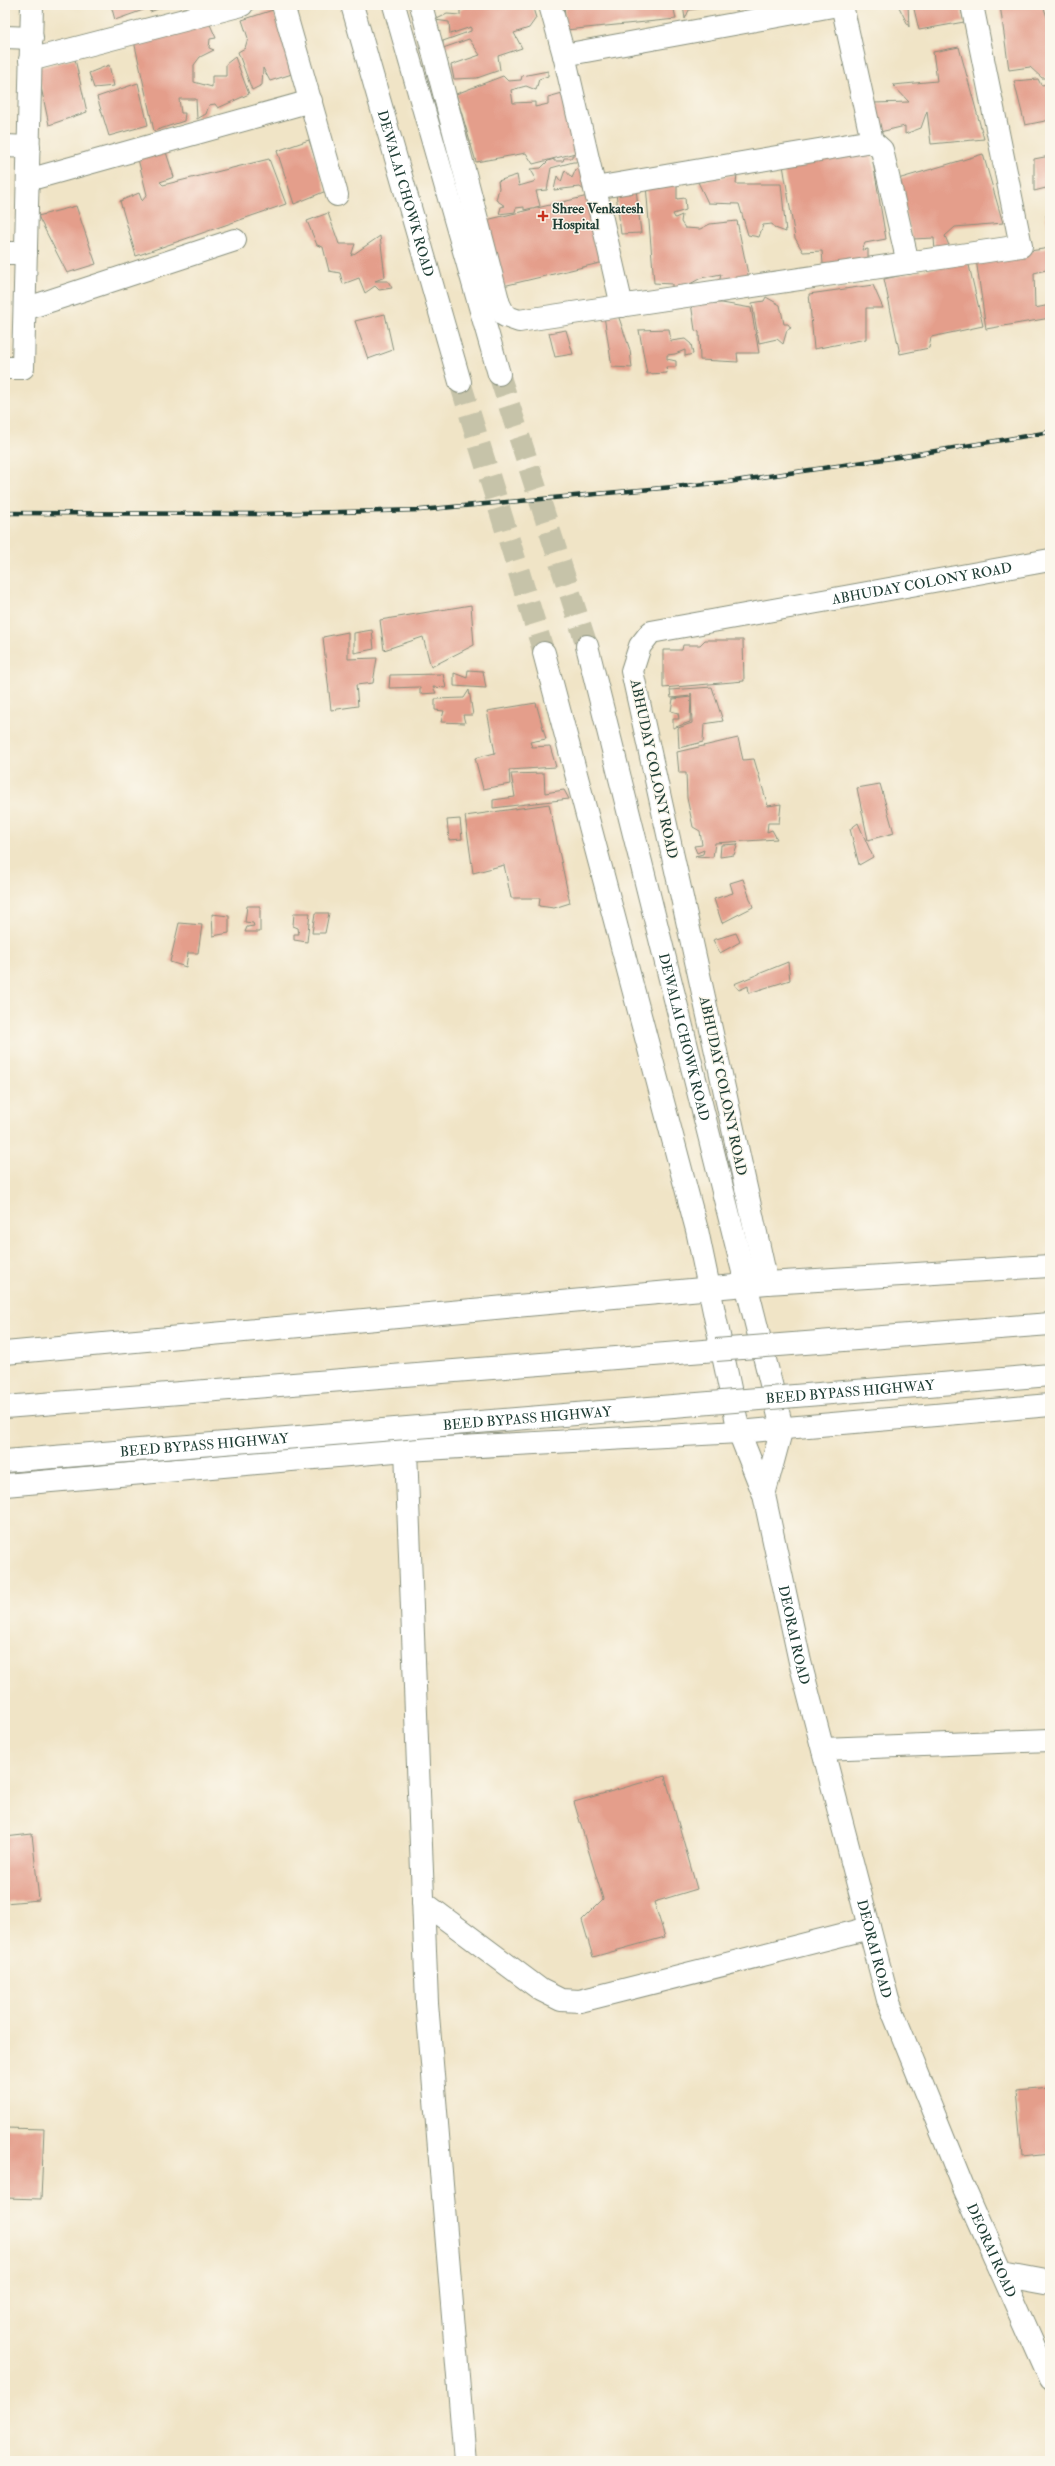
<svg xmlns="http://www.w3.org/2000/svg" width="1055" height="2466" font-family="'IM FELL Double Pica',serif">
<rect width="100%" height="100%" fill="#fbf7ec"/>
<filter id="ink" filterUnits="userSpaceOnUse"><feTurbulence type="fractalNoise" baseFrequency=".025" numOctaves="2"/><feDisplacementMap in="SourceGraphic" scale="8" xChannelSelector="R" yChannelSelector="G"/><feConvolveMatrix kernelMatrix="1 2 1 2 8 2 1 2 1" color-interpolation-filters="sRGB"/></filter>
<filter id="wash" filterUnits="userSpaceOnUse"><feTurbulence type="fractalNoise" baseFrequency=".012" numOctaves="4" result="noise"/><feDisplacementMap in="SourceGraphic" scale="16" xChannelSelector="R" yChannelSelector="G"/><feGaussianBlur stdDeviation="0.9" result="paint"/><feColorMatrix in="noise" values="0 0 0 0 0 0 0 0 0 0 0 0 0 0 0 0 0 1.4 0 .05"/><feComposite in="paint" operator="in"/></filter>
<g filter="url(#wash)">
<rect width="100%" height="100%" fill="#f0e4c6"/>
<g id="blocks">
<!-- building -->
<g fill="#e49e8b">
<polygon points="111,5 145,5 146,9 115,20"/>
<polygon points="150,5 168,5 150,12"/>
<polygon points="469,5 532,5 536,18 529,28 514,33 522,48 498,56 500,70 477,78 454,79 451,65 480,55 469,39 443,48 443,41 471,31 471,27 450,34 449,22 435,20 447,14 460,15 460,10"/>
<polygon points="564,5 673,5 676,19 566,30"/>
<polygon points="683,5 710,5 710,7 689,10 685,19"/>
<polygon points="898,5 908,5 909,27"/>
<polygon points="913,5 960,5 964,22 919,30"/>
<polygon points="1000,5 1043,5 1050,26 1050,78 1042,78 1030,67 1009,70"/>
<polygon points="273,10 295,73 270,81 263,68 262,85 252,90 238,52 245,48 248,38 242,20"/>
<polygon points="208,20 216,38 210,39 209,48 214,50 200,57 194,65 194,82 212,87 212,76 226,76 226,64 235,57 249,94 218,108 215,104 209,105 206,114 197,119 196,99 179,99 181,113 185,113 184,121 154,131 134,41"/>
<polygon points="959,47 984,139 931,144 927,111 921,128 905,134 905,126 880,132 873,103 909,102 893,85 937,81 933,52"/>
<polygon points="75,59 87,112 49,125 37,68"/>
<polygon points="109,65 114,86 94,88 89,73"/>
<polygon points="548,71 548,76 539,79 536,90 526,86 511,90 513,103 535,102 535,107 548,104 548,97 566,92 579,152 533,164 526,153 476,162 456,94 503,76 508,81 521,80 522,76"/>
<polygon points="1038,79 1041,85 1050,84 1050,120 1025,125 1014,81"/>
<polygon points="138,83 148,125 109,136 97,97"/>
<polygon points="309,140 326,191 294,204 277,151"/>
<polygon points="165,149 174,177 160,182 163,185 269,159 286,204 136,256 120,201 139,193 142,201 147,195 138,159"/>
<polygon points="871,150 886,239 865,243 862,250 868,249 868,260 823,264 822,251 803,252 795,238 783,165"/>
<polygon points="983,154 1003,223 955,227 945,236 950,248 935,251 934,238 912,239 898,179"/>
<polygon points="572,155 578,155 588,193 580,187 554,190 557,176 561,182 565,170 572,178 576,169 580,168 578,162 573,162 551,168 547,190 536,191 540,206 524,210 524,207 516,208 515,212 499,214 501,207 505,206 496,200 499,188 498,181 517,175 519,186 533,182 535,181 534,175 530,169 541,168 548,161 554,159 554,161 563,161 564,158 572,158"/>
<polygon points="1050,156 1050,187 1034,191 1034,159"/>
<polygon points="737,174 736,184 781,184 786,232 775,228 772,224 763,225 759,237 748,235 739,204 708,203 698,182"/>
<polygon points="677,183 677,199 685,198 686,210 673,214 675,218 682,215 681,222 685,228 700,229 710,224 737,221 750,284 718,288 721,274 701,278 677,291 672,290 672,284 654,283 646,185"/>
<polygon points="636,189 641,233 621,234 616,193"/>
<polygon points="588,196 604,262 499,287 482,221"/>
<polygon points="76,206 96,264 67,273 38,216"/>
<polygon points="328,213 339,244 355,244 351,256 380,236 385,277 375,281 388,281 392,288 379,290 375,286 365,293 359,278 343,284 340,273 329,271 323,247 317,245 307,221"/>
<polygon points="1050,214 1050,237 1049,237 1046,215"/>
<polygon points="1050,248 1050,269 1034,273 1035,308 1050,305 1050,318 986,329 976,259"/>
<polygon points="968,261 983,326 931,337 929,348 900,354 884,279"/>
<polygon points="873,285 883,308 866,308 866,339 814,349 809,294"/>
<polygon points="766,297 780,305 784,324 788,324 791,328 787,330 783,344 777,339 759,343 752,303 764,301"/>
<polygon points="691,303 722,303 751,308 759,353 737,353 738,362 700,360 699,332 695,330"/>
<polygon points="385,314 393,350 368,359 355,321"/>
<polygon points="618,315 630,350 632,368 612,367 604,316"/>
<polygon points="669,329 671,341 685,339 691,344 693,354 685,356 685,350 675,354 667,355 667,359 676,361 676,367 666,367 667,373 647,374 639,330"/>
<polygon points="566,330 573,354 555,357 549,333"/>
<polygon points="471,605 474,645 431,667 423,637 384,650 380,620"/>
<polygon points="372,630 374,649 354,653 354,633"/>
<polygon points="348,632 348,659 377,658 373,683 356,685 358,706 331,710 323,637"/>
<polygon points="705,640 743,640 744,681 663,688 663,650 682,650 683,645 700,645"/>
<polygon points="468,670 483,671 486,688 454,686 454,673 467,678"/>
<polygon points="443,674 446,688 433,687 436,693 420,694 420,687 389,688 390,675"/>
<polygon points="712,687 723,721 704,724 703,742 679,748 678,728 692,723 691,693 691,696 671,698 670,690"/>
<polygon points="469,690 473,715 463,715 465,723 441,722 444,711 435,710 435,699 464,698"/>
<polygon points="691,697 690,722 673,728 673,719 679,719 678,713 671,711 673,699"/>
<polygon points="536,703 546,739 530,742 532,747 550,746 556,767 509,770 510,784 483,789 475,758 495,753 487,711"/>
<polygon points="738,738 743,760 754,759 768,806 781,804 779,823 768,823 767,832 772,830 777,839 715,843 713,857 695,856 703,854 704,850 697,853 694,846 702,845 700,831 693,827 687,798 686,773 679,773 677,752"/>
<polygon points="544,773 545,793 564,790 569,799 493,808 493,800 515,797 511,774"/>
<polygon points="880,784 894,833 868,840 857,788"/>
<polygon points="549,804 570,903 554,908 539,906 540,898 511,898 504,865 473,873 465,816"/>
<polygon points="460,819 462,839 449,840 447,820"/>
<polygon points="858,823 873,857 859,865 850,829"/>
<polygon points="738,844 734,855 720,857 721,845"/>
<polygon points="743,879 753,907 722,923 714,899 733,893 730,883"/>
<polygon points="247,906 260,906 260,932 245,932 247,927 254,926 253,923 245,922"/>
<polygon points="294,913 310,913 307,942 294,940 294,934 299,934 298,928 293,926"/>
<polygon points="315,913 329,913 325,933 312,933"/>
<polygon points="212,914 229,916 229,933 213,936"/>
<polygon points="179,923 202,925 198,953 188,953 186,967 170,962"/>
<polygon points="736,933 740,942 720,953 713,940"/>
<polygon points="788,962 790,980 749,993 748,986 739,990 734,984"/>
<polygon points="665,1776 697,1889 654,1902 665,1937 593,1957 582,1920 603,1899 574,1802"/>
<polygon points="32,1834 39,1900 5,1903 5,1837"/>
<polygon points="1050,2088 1050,2154 1022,2157 1016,2091"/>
<polygon points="5,2128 44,2129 41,2199 5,2198"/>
</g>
</g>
</g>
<g filter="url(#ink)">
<use href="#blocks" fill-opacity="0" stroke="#88907d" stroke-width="1"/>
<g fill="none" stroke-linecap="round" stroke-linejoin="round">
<!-- major-tunnel -->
<g stroke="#c6c3a9" stroke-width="22" stroke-dasharray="22 11" stroke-linecap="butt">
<polyline points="499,374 587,646"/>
<polyline points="460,382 544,653"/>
</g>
<!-- minor casing -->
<g stroke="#88907d" stroke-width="24">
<g id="minor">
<polyline points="283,5 337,195"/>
<polyline points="421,5 499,304 505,316 519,321 1021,246 972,5"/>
<polyline points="550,5 564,55 622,306"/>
<polyline points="5,37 32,38"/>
<polyline points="564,55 838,5"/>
<polyline points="30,60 242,5"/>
<polyline points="872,141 882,150 908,263"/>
<polyline points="5,146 29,147"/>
<polyline points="28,180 311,101"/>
<polyline points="595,188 872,141 842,5"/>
<polyline points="5,253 26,253"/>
<polyline points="25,309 235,240"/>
<polyline points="5,368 23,368 32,5"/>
<path id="s1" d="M767,1283L632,671L640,646L651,632L1050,560"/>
<polyline points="5,1353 767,1283 1050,1266"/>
<path id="s2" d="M739,1432L764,1495L800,1662L888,2000L964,2188L1050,2381"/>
<polyline points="406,1450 427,2003 465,2461"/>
<polyline points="5,1485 406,1450 739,1432 1050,1405"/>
<polyline points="764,1495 782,1428"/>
<polyline points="823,1749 1050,1740"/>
<polyline points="423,1902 541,1990 561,2000 580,2001 869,1928"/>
<polyline points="1002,2273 1050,2282"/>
</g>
</g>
<!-- major casing -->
<g stroke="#88907d" stroke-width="24">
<g id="major">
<path id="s3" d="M352,5L460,382"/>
<polyline points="394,5 499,374"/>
<path id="s4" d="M587,646L782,1428"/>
<polyline points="544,653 697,1230 739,1432"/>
</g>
</g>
<!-- highway casing -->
<g stroke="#88907d" stroke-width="24">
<polyline id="highway" points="5,1407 716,1350"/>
</g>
<!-- minor -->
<use href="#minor" stroke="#fff" stroke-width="22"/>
<!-- major -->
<use href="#major" stroke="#fff" stroke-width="22"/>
<!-- highway -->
<use href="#highway" stroke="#fff" stroke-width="22"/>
<!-- rail casing -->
<g stroke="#1f3d34" stroke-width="4.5">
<polyline id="rail" points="5,513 262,514 420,510 728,482 905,456 1050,432"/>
</g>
<!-- rail -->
<use href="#rail" stroke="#fbf7ec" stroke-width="3" stroke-dasharray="9" stroke-linecap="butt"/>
<!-- highway-bridge casing -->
<g stroke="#88907d" stroke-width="24" stroke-linecap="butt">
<g id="highway-bridge">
<polyline points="716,1350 1050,1324"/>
<path id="s5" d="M5,1461L1050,1375"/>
</g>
</g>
<!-- highway-bridge -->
<use href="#highway-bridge" stroke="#fff" stroke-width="22"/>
</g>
</g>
<!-- markers -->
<path fill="#c8321e" stroke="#fbf7ec" stroke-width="1.5" d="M541 210h4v4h4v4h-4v4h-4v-4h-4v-4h4z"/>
<g text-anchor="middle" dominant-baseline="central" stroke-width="3" stroke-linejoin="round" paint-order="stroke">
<!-- street labels -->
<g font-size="14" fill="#1f3d34" stroke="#fbf7ec">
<text stroke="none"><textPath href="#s3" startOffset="196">DEWALAI CHOWK ROAD</textPath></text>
<text stroke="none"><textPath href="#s1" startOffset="946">ABHUDAY COLONY ROAD</textPath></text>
<text transform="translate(654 769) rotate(78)">ABHUDAY COLONY ROAD</text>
<text stroke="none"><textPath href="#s4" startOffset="403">DEWALAI CHOWK ROAD</textPath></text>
<text transform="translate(723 1086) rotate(78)">ABHUDAY COLONY ROAD</text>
<text stroke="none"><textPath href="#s5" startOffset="848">BEED BYPASS HIGHWAY</textPath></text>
<text stroke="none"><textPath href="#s5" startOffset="524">BEED BYPASS HIGHWAY</textPath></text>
<text stroke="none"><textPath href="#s5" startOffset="200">BEED BYPASS HIGHWAY</textPath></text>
<text stroke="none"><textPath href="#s2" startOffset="211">DEORAI ROAD</textPath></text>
<text stroke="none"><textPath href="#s2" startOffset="535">DEORAI ROAD</textPath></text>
<text stroke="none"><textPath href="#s2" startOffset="859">DEORAI ROAD</textPath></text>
</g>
<!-- poi labels -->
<g font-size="14" font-weight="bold" fill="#1f3d34" stroke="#fbf7ec" text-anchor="start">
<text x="552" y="208">Shree Venkatesh<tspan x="552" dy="16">Hospital</tspan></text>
</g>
</g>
<!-- margin -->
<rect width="1055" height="2466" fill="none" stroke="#fbf7ec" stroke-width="20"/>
</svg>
